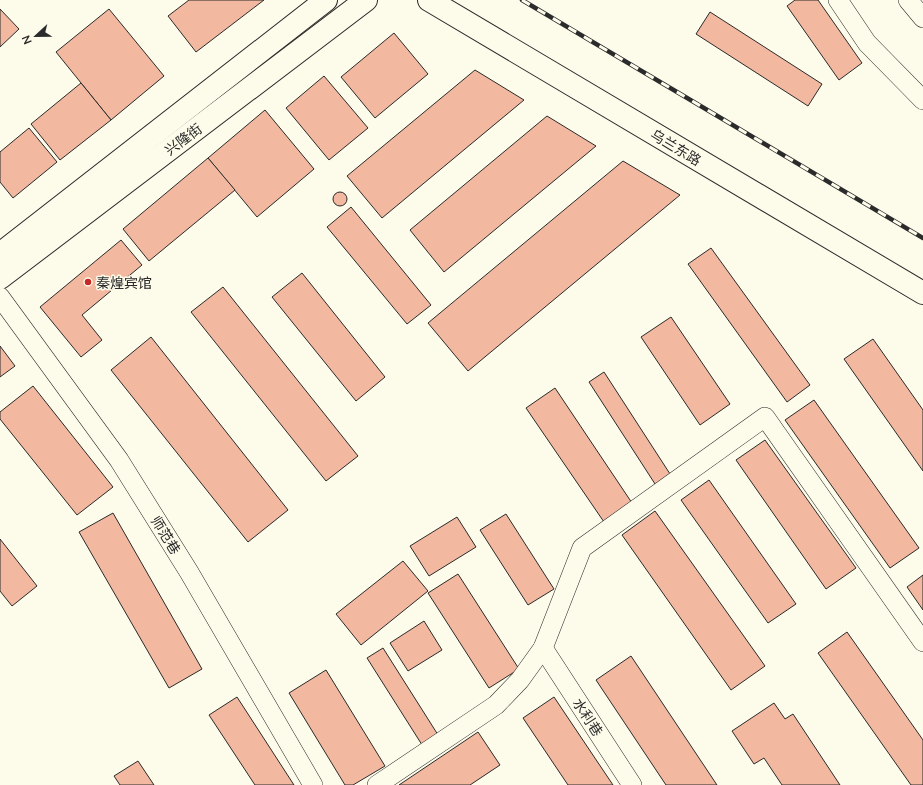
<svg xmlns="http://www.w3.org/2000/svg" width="923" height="785" font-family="Lato,'Noto Sans SC',sans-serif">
<rect width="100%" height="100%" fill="#fdfbea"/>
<!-- building -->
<g fill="#f2b8a0" stroke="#2b2b2b">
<polygon points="189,0 264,0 196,52 168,16"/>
<polygon points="795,0 818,0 862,63 839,80 787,6"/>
<polygon points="0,9 19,29 0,47"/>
<polygon points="109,9 164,76 111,120 56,52"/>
<polygon points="710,12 822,84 808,106 696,34"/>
<polygon points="394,33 428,74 375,118 341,77"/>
<polygon points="475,70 524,100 382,218 347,176"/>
<polygon points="324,76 368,128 329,160 286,108"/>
<polygon points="81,83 111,120 60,160 31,124"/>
<polygon points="265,110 314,169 257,217 208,158"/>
<polygon points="547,116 596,146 444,272 410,230"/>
<polygon points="29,128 57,162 13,198 0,182 0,152"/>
<polygon points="208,158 235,190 149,261 123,229"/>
<polygon points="623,161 680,195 468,371 428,323"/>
<circle cx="340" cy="199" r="7"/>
<polygon points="351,207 431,305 407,324 327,227"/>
<polygon points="121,240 142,265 82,315 102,340 81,357 40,307"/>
<polygon points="711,248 810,385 787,402 688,264"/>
<polygon points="302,273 385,377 356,401 272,297"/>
<polygon points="223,287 358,456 326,481 191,312"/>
<polygon points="671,317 730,404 700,425 641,337"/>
<polygon points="151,337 288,510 248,542 111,370"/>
<polygon points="873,339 923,410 923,471 844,359"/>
<polygon points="0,346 15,366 0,377"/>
<polygon points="604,372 672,477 657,487 589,382"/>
<polygon points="33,386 113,487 77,515 0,419 0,412"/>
<polygon points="555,388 632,503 604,522 526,408"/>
<polygon points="814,400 919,548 890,568 785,420"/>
<polygon points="765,440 856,568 826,589 736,460"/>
<polygon points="709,480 796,604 768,623 681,500"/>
<polygon points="655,511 765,666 731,690 622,535"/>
<polygon points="113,513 202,669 169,688 79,532"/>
<polygon points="506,514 554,589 528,605 480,530"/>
<polygon points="457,517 476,547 429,576 410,546"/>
<polygon points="0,539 37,586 12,606 0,591"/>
<polygon points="403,561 428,591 361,645 336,614"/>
<polygon points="458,574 519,669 489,688 428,593"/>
<polygon points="923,575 923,610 907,587"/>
<polygon points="424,621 442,650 408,671 390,643"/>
<polygon points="847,632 923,740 923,785 911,785 818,653"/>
<polygon points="383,648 440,738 424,748 367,658"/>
<polygon points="631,656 717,785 666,785 596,680"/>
<polygon points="326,670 385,766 353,785 345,785 289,693"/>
<polygon points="237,697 294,785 255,785 209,715"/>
<polygon points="554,697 613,785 568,785 523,718"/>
<polygon points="774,703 785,719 793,714 840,785 782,785 764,758 754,764 732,731"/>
<polygon points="478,732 500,765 470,785 399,785"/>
<polygon points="138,761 154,785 120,785 114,776"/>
</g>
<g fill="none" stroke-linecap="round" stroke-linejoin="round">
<!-- minor casing -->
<g stroke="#2b2b2b" stroke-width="20">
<g id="minor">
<polyline points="838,0 867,43 923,100"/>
<polyline points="908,0 923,18"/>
<polyline points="0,297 119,460 189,572 313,785"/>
<polyline points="543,648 632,785"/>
<polyline points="377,785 496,705 520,680 543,648 582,548 765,417 923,642"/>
</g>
</g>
<!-- major casing -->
<g stroke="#2b2b2b" stroke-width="24">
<g id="major">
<polyline points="429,0 923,293"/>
<polyline points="0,254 326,0"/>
<polyline points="0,278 366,0"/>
</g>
</g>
<!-- minor -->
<use href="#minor" stroke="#fdfbea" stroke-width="19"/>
<!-- major -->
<use href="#major" stroke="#fdfbea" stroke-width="22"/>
<!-- rail casing -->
<g stroke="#2b2b2b" stroke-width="4.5">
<polyline id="rail" points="522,0 923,238"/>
</g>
<!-- rail -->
<use href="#rail" stroke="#fdfbea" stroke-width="3" stroke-dasharray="9" stroke-linecap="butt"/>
</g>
<!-- markers -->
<circle fill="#c62828" stroke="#fdfbea" stroke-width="1.5" cx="88" cy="282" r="4"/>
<g text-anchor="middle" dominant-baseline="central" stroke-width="3" stroke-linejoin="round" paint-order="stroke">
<!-- street labels -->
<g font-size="14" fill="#2b2b2b" stroke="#fdfbea">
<text transform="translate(183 139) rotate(-37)">兴隆街</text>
<text transform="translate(676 147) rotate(31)">乌兰东路</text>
<text transform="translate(166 535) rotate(58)">师范巷</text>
<text transform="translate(588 717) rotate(57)">水利巷</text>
</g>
<!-- poi labels -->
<g font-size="14" fill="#2b2b2b" stroke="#fdfbea" text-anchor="start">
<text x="96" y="282">秦煌宾馆</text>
</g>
</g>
<!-- north arrow -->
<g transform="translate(36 36) rotate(248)" stroke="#fdfbea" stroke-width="3" paint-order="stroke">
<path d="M0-3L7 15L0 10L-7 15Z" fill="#2b2b2b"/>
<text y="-6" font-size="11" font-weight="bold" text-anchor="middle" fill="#2b2b2b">N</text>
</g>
</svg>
